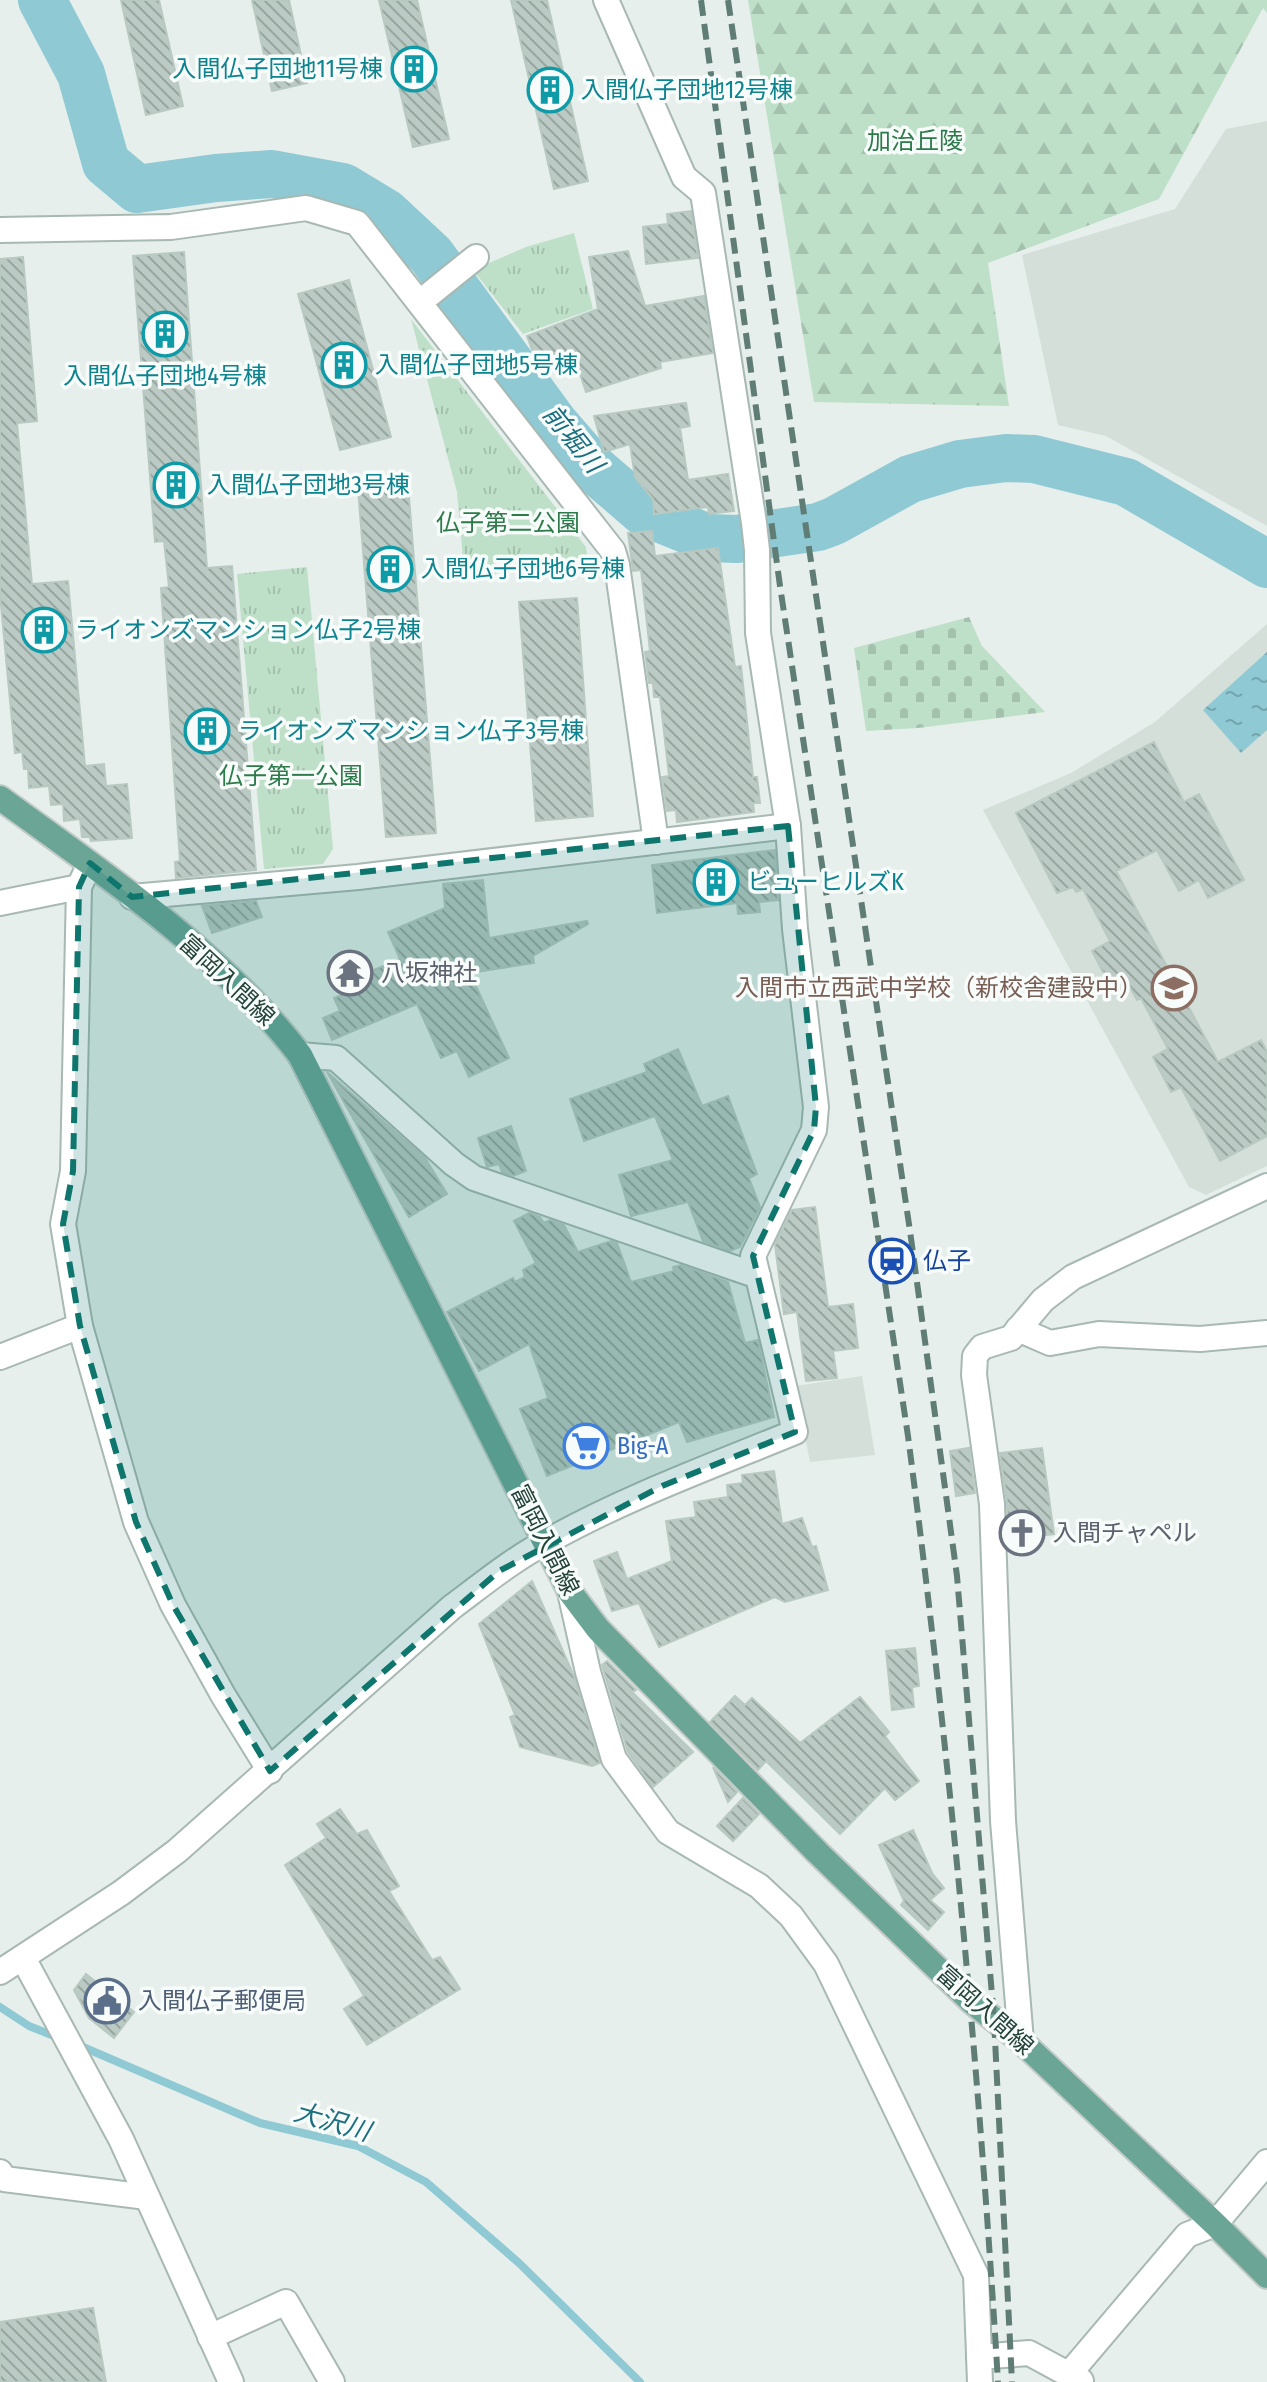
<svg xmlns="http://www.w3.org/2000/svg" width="1267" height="2382" font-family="'Fira Sans Condensed','Noto Sans JP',sans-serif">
<defs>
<pattern id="forest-firs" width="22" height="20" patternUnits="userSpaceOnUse" patternTransform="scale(2)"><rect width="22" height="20" fill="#bfe0c8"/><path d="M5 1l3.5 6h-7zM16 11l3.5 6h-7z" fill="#a4c1ad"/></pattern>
<pattern id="cemetery-stones" width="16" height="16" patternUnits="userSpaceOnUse" patternTransform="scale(2)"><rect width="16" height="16" fill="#bfe0c8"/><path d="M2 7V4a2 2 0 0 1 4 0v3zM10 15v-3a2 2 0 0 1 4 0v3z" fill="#a4c1ad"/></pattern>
<pattern id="park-tufts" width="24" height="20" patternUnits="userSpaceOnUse" patternTransform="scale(2)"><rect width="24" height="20" fill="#bfe0c8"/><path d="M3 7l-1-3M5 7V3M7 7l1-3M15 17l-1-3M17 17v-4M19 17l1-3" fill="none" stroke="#a4c1ad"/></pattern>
<pattern id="water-ripples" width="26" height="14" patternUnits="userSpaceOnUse" patternTransform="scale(2)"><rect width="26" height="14" fill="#8ec9d4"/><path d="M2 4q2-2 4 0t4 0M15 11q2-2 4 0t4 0" fill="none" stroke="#74a5ad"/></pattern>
<pattern id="building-back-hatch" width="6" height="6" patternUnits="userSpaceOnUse" patternTransform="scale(2)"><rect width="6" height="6" fill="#bbcac4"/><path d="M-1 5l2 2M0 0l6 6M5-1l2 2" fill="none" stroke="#98a6a0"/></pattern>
</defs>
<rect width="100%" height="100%" fill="#e6efeb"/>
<!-- built -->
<g fill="#d4dfda">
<polygon points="1267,121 1267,526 1106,436 1058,425 1022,255 1175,209 1226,129"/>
<polygon points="1267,624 1267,1166 1206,1195 1189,1187 983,810 1071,773 1155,722"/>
<polygon points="862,1376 875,1455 810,1462 795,1386"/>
</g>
<!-- forest -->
<polygon fill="url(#forest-firs)" points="748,0 1267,0 1267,13 1263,8 1159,199 988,263 1009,406 814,402"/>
<!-- cemetery -->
<polygon fill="url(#cemetery-stones)" points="969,617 982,646 1045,712 918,728 866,731 854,648"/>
<!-- park -->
<g fill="url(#park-tufts)">
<polygon points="574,233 593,309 523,334 473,270 526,247"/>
<polygon points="411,319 586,547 588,562 492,574 463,558 457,492"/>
<polygon points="307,567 333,849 323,864 264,869 237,574"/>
</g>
<!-- water -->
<polygon fill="url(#water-ripples)" points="1267,652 1267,730 1241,753 1203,710"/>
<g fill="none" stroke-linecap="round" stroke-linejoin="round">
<!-- stream -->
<g stroke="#8ec9d4" stroke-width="8">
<polyline points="0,2007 29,2026 59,2038"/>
<polyline points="76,2044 260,2123 358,2146 426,2182 519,2263 640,2382"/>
</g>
<!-- river -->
<polyline stroke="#8ec9d4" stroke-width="48" points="42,0 81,74 106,163 137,189 216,178 272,174 343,187 386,213 431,255 554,423 594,469 644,512 708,538 737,539 818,527 834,521 910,479 960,464 1006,458 1034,459 1126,482 1267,564"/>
</g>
<!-- building -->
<g fill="url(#building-back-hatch)" stroke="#b8c9c2" stroke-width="2">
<polygon points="121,0 159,0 183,106 146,115"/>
<polygon points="252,0 289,0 307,83 272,91"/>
<polygon points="379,0 417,0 449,139 413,147"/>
<polygon points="511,0 547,0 588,181 554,189"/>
<polygon points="691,211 698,258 646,264 643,227 668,224 667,214"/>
<polygon points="628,251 645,306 704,296 713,353 660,362 661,368 586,392 575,359 555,367 551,357 537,363 527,336 598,309 589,257"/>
<polygon points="184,252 207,568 232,566 256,870 176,878 175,862 180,861 161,588 169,587 164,541 155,542 133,256"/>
<polygon points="23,257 37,421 17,423 32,584 68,581 85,766 104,764 106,786 127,784 132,838 91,841 90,837 82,837 80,819 64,821 63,804 51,805 49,786 29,788 28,769 24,769 22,752 15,753 0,595 0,259"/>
<polygon points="349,280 391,437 340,450 298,294"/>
<polygon points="686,403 690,426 680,428 688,480 728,474 734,511 709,514 708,507 654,514 653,499 635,477 630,444 604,452 594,416"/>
<polygon points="408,485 436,833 386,837 358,489"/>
<polygon points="652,531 655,556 718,548 735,667 741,666 753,777 757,777 760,803 753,803 754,812 677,822 676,810 667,811 662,777 669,776 660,697 654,697 653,683 649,683 645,652 650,651 641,570 633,571 628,533"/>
<polygon points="577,598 593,816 536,821 519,602"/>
<polygon points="1154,742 1184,802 1199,794 1244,880 1208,898 1199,880 1179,891 1157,850 1116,871 1218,1062 1261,1040 1267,1052 1267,1136 1220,1161 1181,1087 1171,1092 1153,1057 1168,1049 1141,998 1137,1000 1123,974 1108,982 1092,951 1110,941 1083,889 1076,892 1073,887 1057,893 1016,813"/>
<polygon points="775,850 778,900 759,902 760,912 738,914 737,903 657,913 652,865"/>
<polygon points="483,880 489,938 587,921 588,924 533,956 534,963 470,973 509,1058 469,1077 457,1051 441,1058 417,1004 332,1040 323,1018 340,1011 334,998 359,988 355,978 400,959 388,932 445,908 443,884"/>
<polygon points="256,901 262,917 212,933 202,906"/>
<polygon points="678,1049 702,1106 728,1096 757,1174 749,1178 760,1207 740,1247 730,1251 703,1241 688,1202 631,1216 619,1175 673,1160 655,1116 584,1141 570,1099 647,1072 644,1064"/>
<polygon points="327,1072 425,1158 447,1194 409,1217"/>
<polygon points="511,1126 526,1171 513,1176 502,1172 499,1164 487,1167 478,1138"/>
<polygon points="815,1207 828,1307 853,1304 858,1348 833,1351 837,1378 806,1381 797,1312 784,1314 775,1245 792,1210"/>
<polygon points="529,1213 540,1217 544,1223 550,1220 564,1225 578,1252 611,1241 617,1243 631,1282 674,1271 673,1267 681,1265 728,1282 745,1343 758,1340 774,1417 687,1442 679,1422 547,1476 520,1409 548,1398 529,1344 479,1371 447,1312 513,1278 515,1282 525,1277 523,1270 536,1263 514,1221"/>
<polygon points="969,1448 975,1493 956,1496 950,1451"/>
<polygon points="1042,1448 1054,1534 1008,1539 1007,1502 1000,1453"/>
<polygon points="774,1471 782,1524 802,1518 812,1547 816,1546 828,1590 785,1602 775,1597 659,1647 639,1603 612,1611 594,1561 617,1552 627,1579 672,1561 666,1521 696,1517 694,1502 728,1497 727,1485 743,1483 742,1475"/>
<polygon points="532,1581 574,1676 600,1763 592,1766 520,1747 510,1717 515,1715 479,1624"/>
<polygon points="915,1648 919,1686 912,1687 914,1707 892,1710 886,1651"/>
<polygon points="607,1661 636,1690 632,1692 693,1752 653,1787 628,1752 602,1665"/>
<polygon points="735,1696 745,1705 752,1698 800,1743 860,1697 889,1732 885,1736 919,1781 895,1800 885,1788 840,1834 766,1761 758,1770 710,1722"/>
<polygon points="713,1767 737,1792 728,1802"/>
<polygon points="743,1798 759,1814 733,1841 717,1826"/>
<polygon points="340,1809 357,1834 367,1830 399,1886 389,1891 432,1960 440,1957 460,1989 367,2045 344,2009 364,1996 285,1865 326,1838 317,1824"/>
<polygon points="913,1830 932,1873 944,1888 930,1900 944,1912 928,1930 901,1905 904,1901 879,1845"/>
<polygon points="86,1974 134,2012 114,2038 89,2018 74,1990"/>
<polygon points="93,2308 106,2382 0,2382 0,2322"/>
</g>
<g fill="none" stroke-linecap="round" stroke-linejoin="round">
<!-- minor casing -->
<g stroke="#a8b8b2" stroke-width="28">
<g id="minor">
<polyline points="0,230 171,227 306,208 357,223 613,551 617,565 656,842"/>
<polyline points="420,302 476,257"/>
<polyline points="79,887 73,1171 63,1224 80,1326 136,1522 173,1605 223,1695 270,1771"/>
<polyline points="132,897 358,877 788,826"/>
<polyline points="0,903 79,887 86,872"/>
<polyline points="300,1055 336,1058 454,1164 474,1178 758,1276"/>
<polyline points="1018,1329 1050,1343 1099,1334 1200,1339 1267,1333"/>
<polyline points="0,1357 80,1326"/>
<polyline points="570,1592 588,1672 614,1759 668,1832 759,1886 791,1916 826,1964 976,2275 980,2382"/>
<polyline points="23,1958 121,2139 231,2382"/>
<path d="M0,1972L121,1893L177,1851L452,1607C483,1584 513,1559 548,1541C627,1497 712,1466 795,1432L753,1256L814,1130L816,1107L795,929L788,826L758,633L757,550L754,523L703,193L684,177L606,0"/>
<polyline points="1021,2041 1003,1821 992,1504 974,1375 975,1356 982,1347 1011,1338 1043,1300 1073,1277 1267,1186"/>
<polyline points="0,2172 4,2179 147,2197"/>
<polyline points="210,2337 286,2302 332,2382"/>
<polyline points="979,2357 1029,2353 1081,2381"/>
<polyline points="1070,2373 1187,2235 1215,2224 1267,2162"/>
</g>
</g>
<!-- major casing -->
<g stroke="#c2cac8" stroke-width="28">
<path id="major" d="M0,798C103,873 222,953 300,1055L570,1592L598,1629L817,1852L971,2001L1021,2041L1215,2224L1267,2276"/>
</g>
<!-- minor -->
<use href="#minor" stroke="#fff" stroke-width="24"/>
<!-- major -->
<use href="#major" stroke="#6aa596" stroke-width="24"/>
<!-- rail -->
<g stroke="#5f7d75" stroke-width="6" stroke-dasharray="16 8" stroke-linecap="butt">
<path d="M701,0L780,586L908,1436C949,1751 979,2066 998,2382"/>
<polyline points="728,0 910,1231 957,1576 994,2019 1012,2382"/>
</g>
</g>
<!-- marked area -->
<path fill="#0f766e" fill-opacity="0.2" stroke="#0f766e" stroke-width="6" stroke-dasharray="16 10" stroke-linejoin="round" d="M788,826L816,1107L814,1130L753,1256L795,1432L662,1486L499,1571L270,1771L173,1605L136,1522L80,1326L63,1224L73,1171L79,887L90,863L132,897Z"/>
<!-- icons -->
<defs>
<g id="building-ring" transform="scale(2.3)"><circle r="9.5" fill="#f7fbf9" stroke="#0f9aa8" stroke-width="1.5"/><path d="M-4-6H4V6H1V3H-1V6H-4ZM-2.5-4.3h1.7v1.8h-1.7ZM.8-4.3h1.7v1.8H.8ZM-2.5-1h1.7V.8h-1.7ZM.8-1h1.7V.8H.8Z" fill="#0f9aa8"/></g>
<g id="temple-ring" transform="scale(2.3)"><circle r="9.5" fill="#f7fbf9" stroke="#6b7280" stroke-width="1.5"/><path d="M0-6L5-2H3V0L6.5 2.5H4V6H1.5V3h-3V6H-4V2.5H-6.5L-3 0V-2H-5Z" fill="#6b7280"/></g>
<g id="school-ring" transform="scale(2.3)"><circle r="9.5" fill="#f7fbf9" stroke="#8d6e63" stroke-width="1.5"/><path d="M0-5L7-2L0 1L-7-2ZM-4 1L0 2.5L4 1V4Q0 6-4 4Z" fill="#8d6e63"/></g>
<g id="station-ring" transform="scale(2.3)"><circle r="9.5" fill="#f7fbf9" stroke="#1a4fb4" stroke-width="1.5"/><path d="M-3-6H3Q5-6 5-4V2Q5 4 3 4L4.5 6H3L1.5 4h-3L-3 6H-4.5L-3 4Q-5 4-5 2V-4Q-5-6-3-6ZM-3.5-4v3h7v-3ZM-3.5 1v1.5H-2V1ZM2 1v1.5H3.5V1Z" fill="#1a4fb4"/></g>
<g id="supermarket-ring" transform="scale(2.3)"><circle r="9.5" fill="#f7fbf9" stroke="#3f7fe0" stroke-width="1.5"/><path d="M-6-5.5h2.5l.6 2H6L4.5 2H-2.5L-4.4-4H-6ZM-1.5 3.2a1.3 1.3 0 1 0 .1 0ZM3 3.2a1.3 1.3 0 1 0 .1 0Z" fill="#3f7fe0"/></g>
<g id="church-ring" transform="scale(2.3)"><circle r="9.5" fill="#f7fbf9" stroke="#6b7280" stroke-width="1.5"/><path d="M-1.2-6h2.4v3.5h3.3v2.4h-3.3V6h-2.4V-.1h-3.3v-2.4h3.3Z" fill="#6b7280"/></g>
<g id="civic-ring" transform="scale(2.3)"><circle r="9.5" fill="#f7fbf9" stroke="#5c6f8a" stroke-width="1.5"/><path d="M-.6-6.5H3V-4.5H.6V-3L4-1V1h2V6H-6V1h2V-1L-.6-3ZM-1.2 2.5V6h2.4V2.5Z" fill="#5c6f8a"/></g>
</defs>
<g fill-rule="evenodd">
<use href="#building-ring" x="414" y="69"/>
<use href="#building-ring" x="550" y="90"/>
<use href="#building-ring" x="165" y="334"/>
<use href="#building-ring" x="344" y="365"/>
<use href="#building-ring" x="176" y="485"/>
<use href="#building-ring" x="390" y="569"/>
<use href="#building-ring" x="44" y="630"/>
<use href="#building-ring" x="207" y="731"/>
<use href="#building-ring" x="716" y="882"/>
<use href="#temple-ring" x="350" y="973"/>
<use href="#school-ring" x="1174" y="988"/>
<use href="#station-ring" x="892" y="1261"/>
<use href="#supermarket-ring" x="586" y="1446"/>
<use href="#church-ring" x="1022" y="1533"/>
<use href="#civic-ring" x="107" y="2001"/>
</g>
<g text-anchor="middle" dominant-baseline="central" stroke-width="7" stroke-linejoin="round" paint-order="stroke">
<!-- culture labels -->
<g font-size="24" fill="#0d838f" stroke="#f7fbf9" text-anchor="start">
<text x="383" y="69" text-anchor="end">入間仏子団地11号棟</text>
<text x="581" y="90">入間仏子団地12号棟</text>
<text x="375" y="365">入間仏子団地5号棟</text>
<text x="165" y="376" text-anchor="middle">入間仏子団地4号棟</text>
<text x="207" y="485">入間仏子団地3号棟</text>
<text x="421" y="569">入間仏子団地6号棟</text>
<text x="75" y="630">ライオンズマンション仏子2号棟</text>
<text x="238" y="731">ライオンズマンション仏子3号棟</text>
<text x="747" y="882">ビューヒルズK</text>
</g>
<!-- park labels -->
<g font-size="24" fill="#2d7a4b" stroke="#f7fbf9">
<text x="915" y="141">加治丘陵</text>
<text x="508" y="523">仏子第二公園</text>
<text x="291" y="776">仏子第一公園</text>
</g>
<!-- worship labels -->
<g font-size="24" fill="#5b616d" stroke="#f7fbf9" text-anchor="start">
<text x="381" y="973">八坂神社</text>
<text x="1053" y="1533">入間チャペル</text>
</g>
<!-- street labels -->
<g font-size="24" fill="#24423a" stroke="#f7fbf9">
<text transform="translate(227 980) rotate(43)">富岡入間線</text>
<text transform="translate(545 1540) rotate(63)">富岡入間線</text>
<text transform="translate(985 2010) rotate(42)">富岡入間線</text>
</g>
<!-- education labels -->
<g font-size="24" fill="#785e54" stroke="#f7fbf9" text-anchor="end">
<text x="1143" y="988">入間市立西武中学校（新校舎建設中）</text>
</g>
<!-- transit labels -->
<g font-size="24" fill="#164399" stroke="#f7fbf9" text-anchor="start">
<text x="923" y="1261">仏子</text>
</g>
<!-- shop labels -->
<g font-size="24" fill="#366cbe" stroke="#f7fbf9" text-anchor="start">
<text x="617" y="1446">Big-A</text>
</g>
<!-- service labels -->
<g font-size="24" fill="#4e5e75" stroke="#f7fbf9" text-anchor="start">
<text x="138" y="2001">入間仏子郵便局</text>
</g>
<!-- water labels -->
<g font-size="26" font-style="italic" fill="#1c6f80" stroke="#f7fbf9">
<text transform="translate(573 439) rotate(51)">前堀川</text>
<text transform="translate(332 2122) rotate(16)">大沢川</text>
</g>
</g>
</svg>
